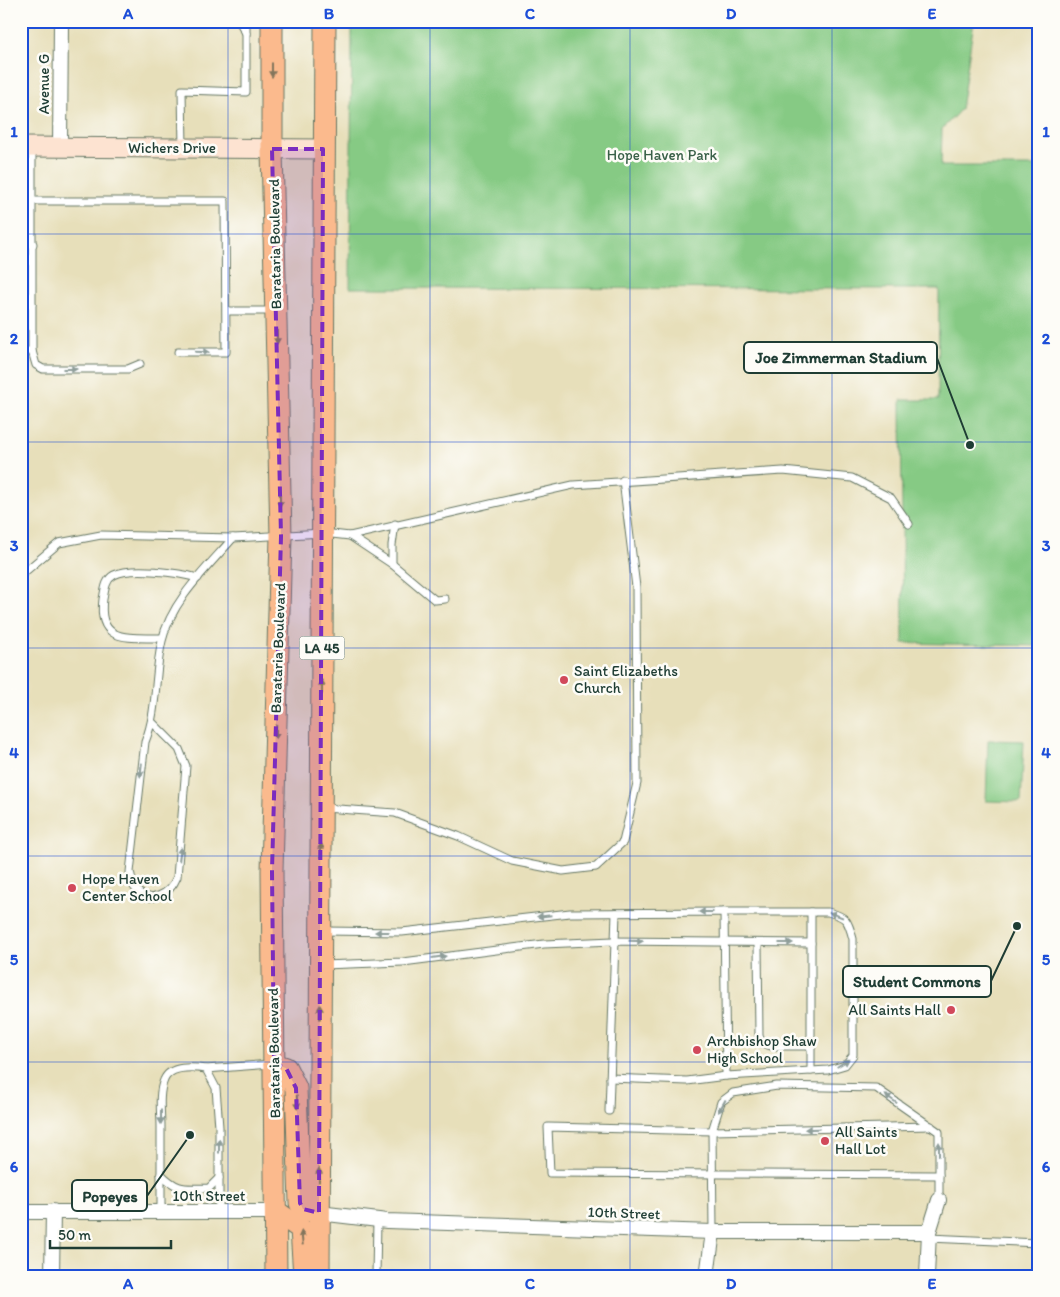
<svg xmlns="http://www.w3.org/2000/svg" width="1060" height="1297" font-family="Itim,sans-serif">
<rect width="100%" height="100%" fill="#fdfcf7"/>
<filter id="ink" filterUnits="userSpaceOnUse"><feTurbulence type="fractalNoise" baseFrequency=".02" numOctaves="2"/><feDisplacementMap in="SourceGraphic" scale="10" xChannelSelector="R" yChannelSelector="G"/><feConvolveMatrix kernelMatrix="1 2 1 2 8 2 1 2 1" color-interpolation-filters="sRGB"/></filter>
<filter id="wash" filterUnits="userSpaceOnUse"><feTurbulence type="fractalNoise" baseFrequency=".0096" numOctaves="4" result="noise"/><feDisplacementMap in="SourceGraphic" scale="20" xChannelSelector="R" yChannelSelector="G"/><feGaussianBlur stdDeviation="1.12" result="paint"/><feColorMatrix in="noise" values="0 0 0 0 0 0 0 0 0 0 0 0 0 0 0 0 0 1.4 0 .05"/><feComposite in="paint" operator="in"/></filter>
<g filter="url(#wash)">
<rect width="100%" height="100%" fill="#e7dfba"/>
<!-- green -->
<g fill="#86ca84" stroke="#52845c">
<polygon points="352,21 974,21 961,109 942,129 941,166 1039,166 1039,646 903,643 901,400 938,400 939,289 350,288"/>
<polygon points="988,740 1024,741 1021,802 986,801"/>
</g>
</g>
<g filter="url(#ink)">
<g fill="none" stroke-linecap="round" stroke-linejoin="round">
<!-- lane casing -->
<g stroke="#657663" stroke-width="9">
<g id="lane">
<polyline points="239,21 246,33"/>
<polyline points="183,148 182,90 246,92 246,21"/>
<polyline points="21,201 225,201 226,352 178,352"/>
<polyline points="21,244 33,244"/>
<polyline points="21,304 32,304"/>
<polyline points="227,311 273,311"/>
<polyline points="21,351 32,351 32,148"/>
<polyline points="32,351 36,365 43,369 128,369 140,364"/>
<polyline points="350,536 392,564 435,600 445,599"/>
<polyline points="392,564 392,545 395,524"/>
<polyline points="21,575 59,543 101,535 233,538 323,533 350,536 573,485 783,471 852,478 891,498 909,524"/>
<path d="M162,638C129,637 97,644 103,599C105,590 105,580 114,575C131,566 180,573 198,578"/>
<path d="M153,723L179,749L186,766L177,877C170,894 149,907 135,888C132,885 132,877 130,872L145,742C158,710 154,674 162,641C171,601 207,568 233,538"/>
<polyline points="324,808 395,813 458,836 512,861 563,871 596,867 623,842 637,783 636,587 623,480"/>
<path d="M724,912H828C847,917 848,920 853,939V1055L845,1065L828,1070L726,1076"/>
<polyline points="811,912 811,1071"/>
<polyline points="324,931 402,932 570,913 724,912 726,1076 687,1081 610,1078"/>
<polyline points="758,943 759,1036 762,1043 771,1046 812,1046"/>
<polyline points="323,965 403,962 544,944 613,941 811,943"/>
<polyline points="206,1069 271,1064"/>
<polyline points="609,1111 616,913"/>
<polyline points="931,1126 712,1131 548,1127 550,1173 939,1175"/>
<path d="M161,1174C179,1192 185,1188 209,1188L219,1178"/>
<path d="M161,1212C161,1183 161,1155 161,1127C161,1112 158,1094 164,1080C170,1065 192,1067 206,1069L216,1088L219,1127V1212"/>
<polyline points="713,1232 712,1131 721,1102 733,1093 777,1086 876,1088 939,1132 939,1200"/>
<polyline points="929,1238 1039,1243"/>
<polyline points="376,1276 377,1220"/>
</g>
</g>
<!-- street casing -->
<g stroke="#657663" stroke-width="16">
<g id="street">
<polyline points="60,147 61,21"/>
<polyline points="21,1212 277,1212"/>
<polyline points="319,1213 387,1221 713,1232 929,1232"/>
<polyline points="52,1276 53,1211"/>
<polyline points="707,1276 713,1232"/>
<polyline points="927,1276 929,1232 939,1200"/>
</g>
</g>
<!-- secondary casing -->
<g stroke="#657663" stroke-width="21">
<polyline id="secondary" points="21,147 323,149"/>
</g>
<!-- primary casing -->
<g stroke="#657663" stroke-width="23">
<g id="primary">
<polyline points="272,21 272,149 281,536 272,871 276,1276"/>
<polyline points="274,1064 286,1068 296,1088 300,1203 303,1209 319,1213"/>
<polyline points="277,1212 301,1229 304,1276"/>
<polyline points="319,1276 325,21"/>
</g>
</g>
<!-- lane -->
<use href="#lane" stroke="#fff" stroke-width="7"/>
<!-- street -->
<use href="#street" stroke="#fff" stroke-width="14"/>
<!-- secondary -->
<use href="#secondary" stroke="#fde3d1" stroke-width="19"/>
<!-- primary -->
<use href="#primary" stroke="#fbba8d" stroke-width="21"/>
</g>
<!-- one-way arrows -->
<defs><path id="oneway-solid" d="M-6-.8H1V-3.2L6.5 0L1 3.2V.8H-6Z" transform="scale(1.25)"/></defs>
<g fill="#82755c">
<use href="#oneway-solid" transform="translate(272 70) rotate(90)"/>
<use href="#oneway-solid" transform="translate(277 337) rotate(89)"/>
<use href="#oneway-solid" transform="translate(280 500) rotate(89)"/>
<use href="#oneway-solid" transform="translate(322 687) rotate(-90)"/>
<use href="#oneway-solid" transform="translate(276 732) rotate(92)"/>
<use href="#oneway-solid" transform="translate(321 850) rotate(-90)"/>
<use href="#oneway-solid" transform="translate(320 1012) rotate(-90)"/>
<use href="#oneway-solid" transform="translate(297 1102) rotate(88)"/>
<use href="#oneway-solid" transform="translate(319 1175) rotate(-90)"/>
<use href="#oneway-solid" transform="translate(302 1238) rotate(-96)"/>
</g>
<g fill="#8f9e9a">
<use href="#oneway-solid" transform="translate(202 352) rotate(1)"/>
<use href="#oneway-solid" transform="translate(70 369)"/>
<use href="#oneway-solid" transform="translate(141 770) rotate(96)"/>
<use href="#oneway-solid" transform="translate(180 854) rotate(-83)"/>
<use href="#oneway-solid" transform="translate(706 912) rotate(180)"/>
<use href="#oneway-solid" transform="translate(836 915) rotate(-159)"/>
<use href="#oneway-solid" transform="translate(544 916) rotate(174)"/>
<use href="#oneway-solid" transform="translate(382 932) rotate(-180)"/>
<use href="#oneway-solid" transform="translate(636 941) rotate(1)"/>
<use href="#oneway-solid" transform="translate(786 943)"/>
<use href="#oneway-solid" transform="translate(439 957) rotate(-7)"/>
<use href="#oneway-solid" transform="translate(843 1063) rotate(-32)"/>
<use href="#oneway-solid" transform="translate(891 1099) rotate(-145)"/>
<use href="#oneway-solid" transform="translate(722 1106) rotate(119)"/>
<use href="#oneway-solid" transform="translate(161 1117) rotate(90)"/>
<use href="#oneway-solid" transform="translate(812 1129) rotate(179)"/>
<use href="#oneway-solid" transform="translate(219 1146) rotate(-90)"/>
<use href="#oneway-solid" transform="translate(939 1149) rotate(-90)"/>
</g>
</g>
<!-- marked area -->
<path fill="#7b2cbf" fill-opacity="0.2" stroke="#7b2cbf" stroke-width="4" stroke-dasharray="10 6" stroke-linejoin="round" d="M272,149H323L319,1213L303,1209L300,1203L296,1088L286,1068L274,1064L272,871L281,536Z"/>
<!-- grid -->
<path fill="none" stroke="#1d4ed8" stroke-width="1" stroke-opacity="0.55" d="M228,21V1276M430,21V1276M630,21V1276M832,21V1276M21,234H1039M21,442H1039M21,648H1039M21,856H1039M21,1062H1039"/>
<!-- markers -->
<g fill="#d1495b" stroke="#fdfcf7" stroke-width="2">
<circle cx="564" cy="680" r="5"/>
<circle cx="72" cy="888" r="5"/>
<circle cx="951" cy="1010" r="5"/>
<circle cx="697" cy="1050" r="5"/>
<circle cx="825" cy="1141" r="5"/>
</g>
<g text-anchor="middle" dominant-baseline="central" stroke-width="5" stroke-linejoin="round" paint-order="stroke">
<!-- shield labels -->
<rect fill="#fdfcf7" stroke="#62766e" stroke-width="1" x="299.5" y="636.5" width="45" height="23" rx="4"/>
<g font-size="14" font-weight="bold" fill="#1f3d34">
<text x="322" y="648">LA 45</text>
</g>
<!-- street labels -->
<g font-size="15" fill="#1f3d34" stroke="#fdfcf7">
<text transform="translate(44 84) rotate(-90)">Avenue G</text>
<text x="172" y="148">Wichers Drive</text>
<text transform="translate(275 244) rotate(-91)">Barataria Boulevard</text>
<text transform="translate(278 648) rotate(-88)">Barataria Boulevard</text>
<text transform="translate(274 1053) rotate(-91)">Barataria Boulevard</text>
<text x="209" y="1196">10th Street</text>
<text transform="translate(624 1213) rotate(2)">10th Street</text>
</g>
<!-- park labels -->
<g font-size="15" fill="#396048" stroke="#fdfcf7">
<text x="662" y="155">Hope Haven Park</text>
</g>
<!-- poi labels -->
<g font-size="15" fill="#1f3d34" stroke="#fdfcf7" text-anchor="start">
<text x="574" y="671">Saint Elizabeths<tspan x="574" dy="17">Church</tspan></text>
<text x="82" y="879">Hope Haven<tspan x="82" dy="17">Center School</tspan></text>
<text x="941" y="1010" text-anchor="end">All Saints Hall</text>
<text x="707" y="1041">Archbishop Shaw<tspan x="707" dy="17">High School</tspan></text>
<text x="835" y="1132">All Saints<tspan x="835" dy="17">Hall Lot</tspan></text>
</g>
</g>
<!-- callouts -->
<path fill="none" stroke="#1f3d34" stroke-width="2" d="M970 445L937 358M1017 926L991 981M190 1135L147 1196"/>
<g fill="#1f3d34" stroke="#fdfcf7" stroke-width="2">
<circle cx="970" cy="445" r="5"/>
<circle cx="1017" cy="926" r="5"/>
<circle cx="190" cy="1135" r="5"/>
</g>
<g fill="#fdfcf7" stroke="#1f3d34" stroke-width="2">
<rect x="744" y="342" width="193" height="31" rx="5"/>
<rect x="843" y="966" width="148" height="31" rx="5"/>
<rect x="72" y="1180" width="75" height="31" rx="5"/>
</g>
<g font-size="16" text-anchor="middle" font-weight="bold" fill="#1f3d34">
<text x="841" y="363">Joe Zimmerman Stadium</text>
<text x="917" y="987">Student Commons</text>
<text x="110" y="1202">Popeyes</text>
</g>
<!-- margin -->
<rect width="1060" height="1297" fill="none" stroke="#fdfcf7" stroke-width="55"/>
<!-- scale -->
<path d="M50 1240v8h121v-8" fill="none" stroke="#1f3d34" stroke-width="2.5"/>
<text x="58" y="1240" font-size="15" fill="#1f3d34" stroke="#fdfcf7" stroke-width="4" paint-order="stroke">50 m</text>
<rect x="28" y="28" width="1004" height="1242" fill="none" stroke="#1d4ed8" stroke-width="2"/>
<g font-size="16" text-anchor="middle" font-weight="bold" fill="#1d4ed8">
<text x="128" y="19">A</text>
<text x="329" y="19">B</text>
<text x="530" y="19">C</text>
<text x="731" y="19">D</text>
<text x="932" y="19">E</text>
<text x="14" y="137">1</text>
<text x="1046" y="137">1</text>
<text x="14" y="344">2</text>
<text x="1046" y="344">2</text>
<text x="14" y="551">3</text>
<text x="1046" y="551">3</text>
<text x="14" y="758">4</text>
<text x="1046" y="758">4</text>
<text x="14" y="965">5</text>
<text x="1046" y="965">5</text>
<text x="14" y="1172">6</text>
<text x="1046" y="1172">6</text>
<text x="128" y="1289">A</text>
<text x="329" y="1289">B</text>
<text x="530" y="1289">C</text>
<text x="731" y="1289">D</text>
<text x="932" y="1289">E</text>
</g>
</svg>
